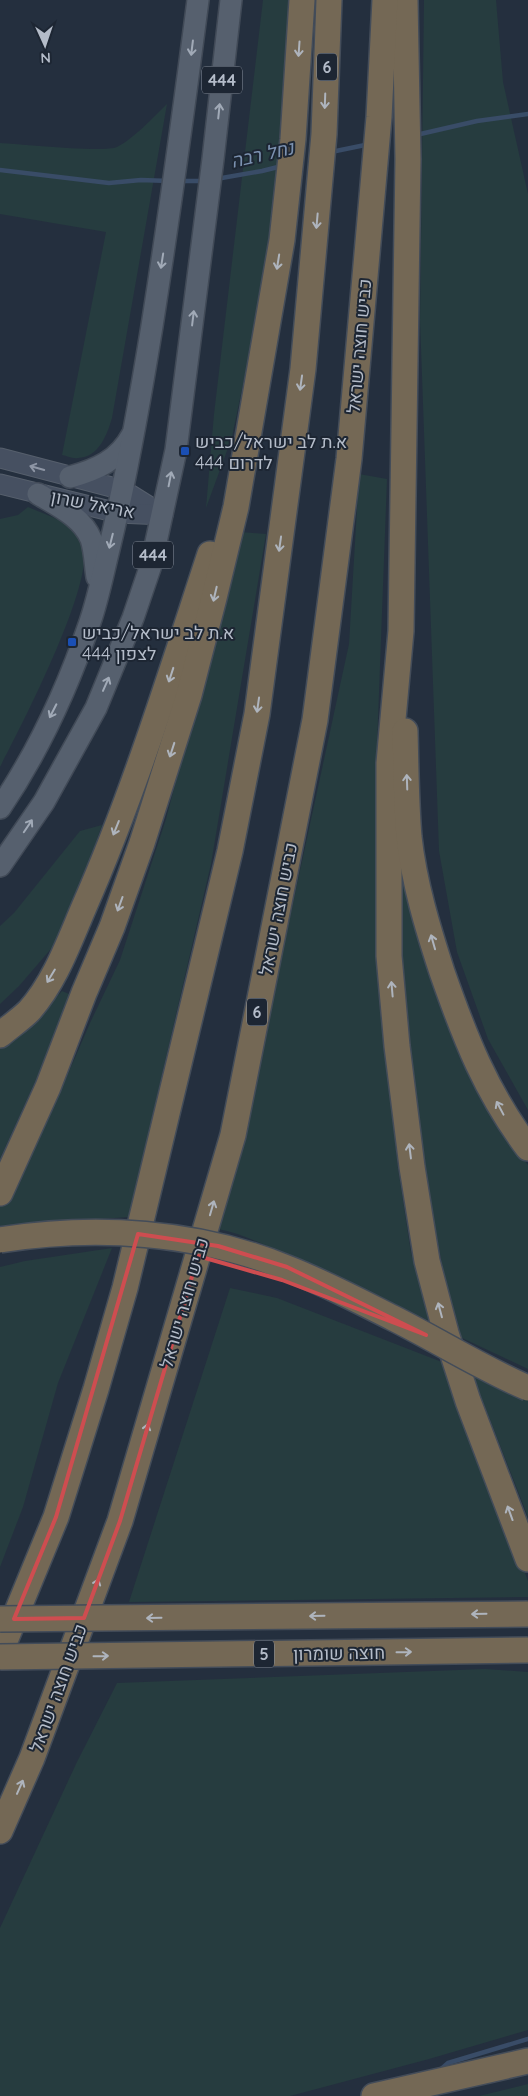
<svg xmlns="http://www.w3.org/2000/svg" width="528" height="2096" font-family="Quicksand,Heebo,sans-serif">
<rect width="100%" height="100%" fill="#242f3e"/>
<!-- green -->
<g fill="#263c3f">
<polygon points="263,0 290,0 274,208 255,327 232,437 206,508 214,414"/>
<polygon points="424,0 496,0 503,82 528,194 528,1110 488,1039 457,952 439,851 420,320"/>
<path d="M167,104L112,418C107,435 99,457 78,458C73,459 67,456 62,455L106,232L0,214V143C20,144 104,153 117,147C133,139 154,117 167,104Z"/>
<path d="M359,474L387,479L375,800L377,955L398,1168L411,1253L432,1322C395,1306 356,1291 319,1273C285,1257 255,1236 218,1229L262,1046L349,644Z"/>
<path d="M28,507C48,516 71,521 82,541C100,575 19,730 0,767V519L18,515Z"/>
<polygon points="241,532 266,534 211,864 129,1217 0,1226 0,1207 22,1169 57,1099 90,1023 120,960 166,819"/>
<polygon points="102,825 78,895 56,943 19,986 0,1004 0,926 14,913 80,831"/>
<polygon points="409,881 470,1075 499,1129 528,1165 528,1369 460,1337 444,1274 418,1142 395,882"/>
<polygon points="62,991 74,996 0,1159 0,1048 37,1018"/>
<polygon points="112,1248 58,1383 23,1507 0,1567 0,1267 25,1261"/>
<polygon points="230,1288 277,1298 447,1364 528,1581 528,1597 129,1602"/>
<polygon points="471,1371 504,1390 528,1400 528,1517"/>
<polygon points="485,1669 528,1672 528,2030 429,2059 290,2096 0,2096 0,1928 76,1764 117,1683"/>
<polygon points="528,2084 528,2096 479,2096"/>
</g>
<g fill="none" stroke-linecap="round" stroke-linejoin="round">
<!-- stream -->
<g stroke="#394c67" stroke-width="4.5">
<polyline points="416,135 477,121 528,114"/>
<polyline points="331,152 370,144"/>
<polyline points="0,170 109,183 141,180 169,181"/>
<polyline points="216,179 262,171 282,166"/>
<polyline points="179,181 204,181"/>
<polyline points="439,2071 448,2063 528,2039"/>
</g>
<!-- secondary casing -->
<g stroke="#565f6c" stroke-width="21">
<g id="secondary">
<polyline points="0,458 123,490 163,515"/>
<polyline points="0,484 118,513 163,515"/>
</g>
</g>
<!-- primary casing -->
<g stroke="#414a57" stroke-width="24">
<g id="primary">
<path d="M70,477C96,470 119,460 132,435"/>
<path d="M38,494C58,506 82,517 91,539C95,551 95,565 97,577"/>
<path d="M0,808C38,752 68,687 90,622C98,599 103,573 109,549C127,475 140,400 152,326C169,217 184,109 198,0"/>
<polyline points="0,866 44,802 96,708 133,618 151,565 176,450 213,159 231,0"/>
</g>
</g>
<!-- motorway casing -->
<g stroke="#434c59" stroke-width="28">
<g id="motorway">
<polyline points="405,0 408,159 401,631 389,763 389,956 397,1046 412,1167 427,1261 446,1333 468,1401 528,1559"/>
<path d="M405,731C406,766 406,802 409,837C414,883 428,929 442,972C465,1038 486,1092 528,1148"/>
<path d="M0,1035C9,1027 20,1020 29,1011C55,982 69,942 84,907C134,793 171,673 210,554"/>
<polyline points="0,1193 48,1087 84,993 112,927 142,843 189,695 214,598 236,507 282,240 293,139 302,0"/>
<polyline points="0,1653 56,1517 96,1389 125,1288 230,851 257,714 303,369 324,134 329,0"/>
<polyline points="0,1831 32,1758 120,1521 233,1135 315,720 349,459 379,117 385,0"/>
<polyline points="374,2096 528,2061"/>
</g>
</g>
<!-- secondary -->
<use href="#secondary" stroke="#465061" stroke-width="19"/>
<!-- primary -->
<use href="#primary" stroke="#56606e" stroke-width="21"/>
<!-- motorway -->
<use href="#motorway" stroke="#746855" stroke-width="25"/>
<!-- motorway-bridge casing -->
<g stroke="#434c59" stroke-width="28" stroke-linecap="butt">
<g id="motorway-bridge">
<path d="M0,1240C95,1225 197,1231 287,1268C323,1282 359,1301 393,1318C437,1340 483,1369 528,1388"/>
<polyline points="0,1619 528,1614"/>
<polyline points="0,1657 528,1650"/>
</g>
</g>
<!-- motorway-bridge -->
<use href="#motorway-bridge" stroke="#746855" stroke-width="25"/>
</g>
<!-- one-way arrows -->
<defs><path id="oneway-shaft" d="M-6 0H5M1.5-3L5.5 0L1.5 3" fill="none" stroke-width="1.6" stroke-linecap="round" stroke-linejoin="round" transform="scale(1.25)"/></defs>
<g stroke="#a1aab7">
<use href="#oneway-shaft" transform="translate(192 48) rotate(97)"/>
<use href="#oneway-shaft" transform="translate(219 111) rotate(-84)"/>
<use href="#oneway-shaft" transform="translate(162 261) rotate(99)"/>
<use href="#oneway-shaft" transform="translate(193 318) rotate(-83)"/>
<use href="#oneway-shaft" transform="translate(170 479) rotate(-79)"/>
<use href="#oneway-shaft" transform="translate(111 541) rotate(104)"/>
<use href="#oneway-shaft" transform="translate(106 684) rotate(-66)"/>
<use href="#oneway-shaft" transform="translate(53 711) rotate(117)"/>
<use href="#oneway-shaft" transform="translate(28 826) rotate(-56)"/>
</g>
<g stroke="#aeb4bd">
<use href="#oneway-shaft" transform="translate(299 49) rotate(94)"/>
<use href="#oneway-shaft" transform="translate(325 101) rotate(92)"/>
<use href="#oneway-shaft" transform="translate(317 221) rotate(95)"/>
<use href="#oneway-shaft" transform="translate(278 262) rotate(99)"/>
<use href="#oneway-shaft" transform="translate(301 383) rotate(98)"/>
<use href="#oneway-shaft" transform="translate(280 544) rotate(98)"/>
<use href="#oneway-shaft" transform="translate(215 594) rotate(103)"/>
<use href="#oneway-shaft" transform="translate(171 675) rotate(108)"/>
<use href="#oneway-shaft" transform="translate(258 705) rotate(98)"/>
<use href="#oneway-shaft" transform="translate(172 750) rotate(108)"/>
<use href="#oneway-shaft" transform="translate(407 782) rotate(-92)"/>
<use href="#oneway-shaft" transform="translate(116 828) rotate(112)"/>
<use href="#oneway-shaft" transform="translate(120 904) rotate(110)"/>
<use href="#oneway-shaft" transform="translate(433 942) rotate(-106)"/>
<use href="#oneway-shaft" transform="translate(51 976) rotate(121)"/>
<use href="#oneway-shaft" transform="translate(392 989) rotate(-95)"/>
<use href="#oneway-shaft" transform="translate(500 1108) rotate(-118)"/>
<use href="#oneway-shaft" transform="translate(410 1151) rotate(-97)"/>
<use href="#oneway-shaft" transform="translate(212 1208) rotate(-74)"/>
<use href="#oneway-shaft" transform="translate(440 1310) rotate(-105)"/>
<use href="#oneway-shaft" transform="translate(146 1431) rotate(-74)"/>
<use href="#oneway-shaft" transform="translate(510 1513) rotate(-110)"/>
<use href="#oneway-shaft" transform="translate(96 1586) rotate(-70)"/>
<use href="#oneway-shaft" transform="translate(479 1614) rotate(179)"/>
<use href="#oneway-shaft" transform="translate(317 1616) rotate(179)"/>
<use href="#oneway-shaft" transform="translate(154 1618) rotate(179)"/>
<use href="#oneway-shaft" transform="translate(404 1652) rotate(-1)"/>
<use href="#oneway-shaft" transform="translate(101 1656) rotate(-1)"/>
<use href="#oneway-shaft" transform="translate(20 1787) rotate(-66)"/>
</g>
<use stroke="#8e96a5" href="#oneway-shaft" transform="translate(37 468) rotate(-164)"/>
<!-- marked area -->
<path fill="none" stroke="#ce4d50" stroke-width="4" stroke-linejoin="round" d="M138,1234L218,1246L287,1267L426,1335L282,1280L198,1256L120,1521L84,1618L14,1619L56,1517Z"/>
<!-- markers -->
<g fill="#1a4fb4" stroke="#1d2633" stroke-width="2">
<rect x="180" y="446" width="10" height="10" rx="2.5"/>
<rect x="67" y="637" width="10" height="10" rx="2.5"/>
</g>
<g text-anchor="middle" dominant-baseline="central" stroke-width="4" stroke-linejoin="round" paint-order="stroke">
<!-- shield labels -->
<g fill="#1d2633" stroke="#878f9c" stroke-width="1">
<rect x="317" y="53.5" width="20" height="27" rx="4"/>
<rect x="202" y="66.5" width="40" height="27" rx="4"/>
<rect x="133" y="541.5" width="40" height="27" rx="4"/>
<rect x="247" y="998.5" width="20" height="27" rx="4"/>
<rect x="254" y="1640.5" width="20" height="27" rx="4"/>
</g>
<g font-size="16" font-weight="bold" fill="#b4bcc9">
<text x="327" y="67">6</text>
<text x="222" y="80">444</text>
<text x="153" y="555">444</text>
<text x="257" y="1012">6</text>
<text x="264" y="1654">5</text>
</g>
<!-- street labels -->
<g font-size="18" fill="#b4bcc9" stroke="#1d2633">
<text transform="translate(359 346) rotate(-85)">כביש חוצה ישראל</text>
<text transform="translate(93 504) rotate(11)">אריאל שרון</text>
<text transform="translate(278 909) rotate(-79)">כביש חוצה ישראל</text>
<text transform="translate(184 1303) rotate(-74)">כביש חוצה ישראל</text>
<text transform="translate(339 1653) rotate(-1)">חוצה שומרון</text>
<text transform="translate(58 1688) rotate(-70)">כביש חוצה ישראל</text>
</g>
<!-- poi labels -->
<g font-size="18" fill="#b4bcc9" stroke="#1d2633" text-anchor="start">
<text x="195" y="441">א.ת לב ישראל/כביש<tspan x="195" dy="21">444 לדרום</tspan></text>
<text x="82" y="632">א.ת לב ישראל/כביש<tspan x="82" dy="21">444 לצפון</tspan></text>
</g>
<!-- water labels -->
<g font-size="19" font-style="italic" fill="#7c92b1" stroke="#1d2633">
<text transform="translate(262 154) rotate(-13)">נחל רבה</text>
</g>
</g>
<!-- north arrow -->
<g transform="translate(45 45) rotate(177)" stroke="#1d2633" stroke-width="4" paint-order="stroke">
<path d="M0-4L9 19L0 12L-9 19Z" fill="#b4bcc9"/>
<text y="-8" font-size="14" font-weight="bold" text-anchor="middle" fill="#b4bcc9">N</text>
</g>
</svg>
